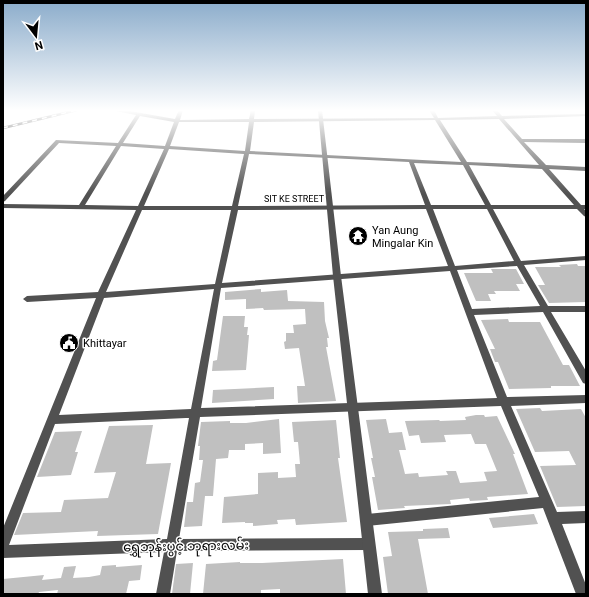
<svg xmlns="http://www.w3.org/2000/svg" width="589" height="597" font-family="Roboto,'Noto Sans Myanmar',sans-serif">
<rect width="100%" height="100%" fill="#fff"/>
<!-- building -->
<g fill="#c0c0c0">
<polygon points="577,264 578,266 586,266 586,302 549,303 538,285 545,285 535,267 561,267 559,265"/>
<polygon points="491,269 516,269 524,284 516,284 520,291 494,291 496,294 488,294 491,301 476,301 464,273 493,273"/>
<polygon points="261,289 261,292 287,290 288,301 324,302 325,321 329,338 327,338 328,347 326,347 336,401 298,403 297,386 305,386 299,348 285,349 284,342 286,341 286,333 294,333 293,325 306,324 305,309 264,310 263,308 246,309 246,299 225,300 225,292"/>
<polygon points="223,316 245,316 244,327 248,327 247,335 249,335 246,370 212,371 213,361 217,360"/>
<polygon points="508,319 509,322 540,322 563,365 569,365 580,386 551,386 551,388 509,389 498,362 495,362 490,349 495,349 481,320"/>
<polygon points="274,387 274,399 212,403 213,390"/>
<polygon points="540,408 542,411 581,409 586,418 586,506 557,507 540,466 576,465 569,451 535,452 516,409"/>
<polygon points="476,415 484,415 485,417 497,416 515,454 513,454 528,494 487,497 488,500 470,501 469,498 450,500 451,504 404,506 405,508 378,510 372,477 375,477 371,458 373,458 366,420 386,419 389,433 402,432 406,450 399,450 405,474 418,473 419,477 448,475 446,471 456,471 460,483 487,481 484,472 497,471 486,444 475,444 471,434 444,435 446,442 421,443 419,435 409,436 405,421 439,420 440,421 466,420 465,417"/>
<polygon points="279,419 281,453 263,454 263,443 245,444 245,450 229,450 228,458 216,459 213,496 205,496 202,526 184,527 187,502 193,502 195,483 200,482 203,460 199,460 200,446 198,446 201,422 230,421 230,423 246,423"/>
<polygon points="336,420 340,458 338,458 347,522 296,525 295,519 277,520 278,524 253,526 253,523 245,523 245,522 222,523 224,497 258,494 258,473 278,472 278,478 296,477 295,464 300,464 298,442 294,442 292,422"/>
<polygon points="153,425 146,464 171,463 158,534 97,536 98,531 14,535 23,513 61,512 64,500 108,498 116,472 94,473 109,426"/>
<polygon points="82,431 75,452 78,452 71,475 37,477 55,432"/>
<polygon points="534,514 538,524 493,528 489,518"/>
<polygon points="448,528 450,538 418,539 428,594 388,594 383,557 392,556 388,532 423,531 423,529"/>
<polygon points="343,559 346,594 280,594 280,589 261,590 261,594 203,594 206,564 240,562 240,563 262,563"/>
<polygon points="193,563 190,594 172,594 176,564"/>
<polygon points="116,565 116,567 142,565 140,580 129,581 126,594 57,594 58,590 39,592 38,594 3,594 3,579 44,575 42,580 61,578 64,567 76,566 73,578 89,577 100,575 102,566"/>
</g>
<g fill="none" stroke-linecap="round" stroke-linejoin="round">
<!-- minor -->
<path fill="#515151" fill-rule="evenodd" d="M111,110H124L175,119L179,110H183L180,120L249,119L251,110H255L254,119L434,118L429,110H434L438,118L497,116L492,110H497L502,116L586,114V116L504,119L522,139H586V143L524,142L546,165L586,167V171L549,169L581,205H586V209H584L586,211V217L584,216L577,209H493L521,261L586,256V260L524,265L548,306H586V312H551L586,371V384L583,383L543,312L474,315L507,397L586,395V403L511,406L557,512L586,511V523L562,524L586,585V594H576L543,508L367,526L363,524L361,520L363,516L367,514L539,497L501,406L200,417L179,539L369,538L373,540L375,544L373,548L369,550L177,551L170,594H156L164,552L3,558V528L96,298L27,302L23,299L27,296L98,292L136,210L3,208V204L79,205L116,146L59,143L5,201L3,202V196L56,140L118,143L136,115ZM140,116L174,122L165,146L123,143ZM499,119L539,165L467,162L440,120ZM435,120L461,162L250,151L254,122ZM179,122H249L245,151L170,146ZM121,146L164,149L138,206L85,205ZM169,149L244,154L232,206H144ZM249,154L409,162L425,205L238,206ZM414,163L463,165L485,205H431ZM469,165L542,169L574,205H491ZM426,209L448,266L222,283L238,210ZM433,209H487L514,261L455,266ZM142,210H231L215,284L106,292ZM517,266L540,306L472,309L457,270ZM450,271L497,398L201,408L221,288ZM214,289L191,409L59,415L104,298ZM186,418H189L167,539L9,545L55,424Z"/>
<!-- tertiary -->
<polygon fill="#515151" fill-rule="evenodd" points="318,110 322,110 341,276 382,594 368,594 333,276"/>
<!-- rail casing -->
<g stroke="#000" stroke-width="2.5">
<polyline id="rail" points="3,128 77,110"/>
</g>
<!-- rail -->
<use href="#rail" stroke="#fff" stroke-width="1.5" stroke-dasharray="5" stroke-linecap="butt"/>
</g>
<!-- sky -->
<linearGradient id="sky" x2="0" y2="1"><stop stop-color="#8baccb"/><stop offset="0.57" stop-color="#fff"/><stop offset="1" stop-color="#fff" stop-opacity="0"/></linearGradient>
<rect width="589" height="194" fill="url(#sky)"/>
<!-- icons -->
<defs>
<g id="temple-disc" transform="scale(1)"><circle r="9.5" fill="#000" stroke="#fff"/><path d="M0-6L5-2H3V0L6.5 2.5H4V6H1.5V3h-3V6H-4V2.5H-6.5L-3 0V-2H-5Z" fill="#fff"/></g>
<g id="civic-disc" transform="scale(1)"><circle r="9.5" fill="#000" stroke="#fff"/><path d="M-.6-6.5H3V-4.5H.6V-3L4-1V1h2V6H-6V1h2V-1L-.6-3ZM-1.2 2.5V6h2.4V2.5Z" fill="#fff"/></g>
</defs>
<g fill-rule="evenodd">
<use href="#temple-disc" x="358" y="236"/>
<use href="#civic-disc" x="69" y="343"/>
</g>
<g text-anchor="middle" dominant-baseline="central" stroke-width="3" stroke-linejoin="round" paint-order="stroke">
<!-- far-street labels -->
<g font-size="9" fill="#000" stroke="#fff">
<text x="294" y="199">SIT KE STREET</text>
</g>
<!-- poi labels -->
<g font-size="11" fill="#000" stroke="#fff" text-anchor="start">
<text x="372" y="230">Yan Aung<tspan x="372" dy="13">Mingalar Kin</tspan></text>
<text x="83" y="343">Khittayar</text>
</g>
<!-- near-street labels -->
<g font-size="13" fill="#000" stroke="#fff">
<text transform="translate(186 546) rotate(-1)">ရွှေဘုန်းပွင့် ဘုရားလမ်း</text>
</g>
</g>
<!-- border -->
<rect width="589" height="597" fill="none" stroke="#000000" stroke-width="8"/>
<!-- north arrow -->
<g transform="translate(36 36) rotate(164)" stroke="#ffffff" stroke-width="3" paint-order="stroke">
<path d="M0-3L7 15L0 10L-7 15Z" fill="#000000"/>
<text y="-6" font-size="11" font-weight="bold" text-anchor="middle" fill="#000000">N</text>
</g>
</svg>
